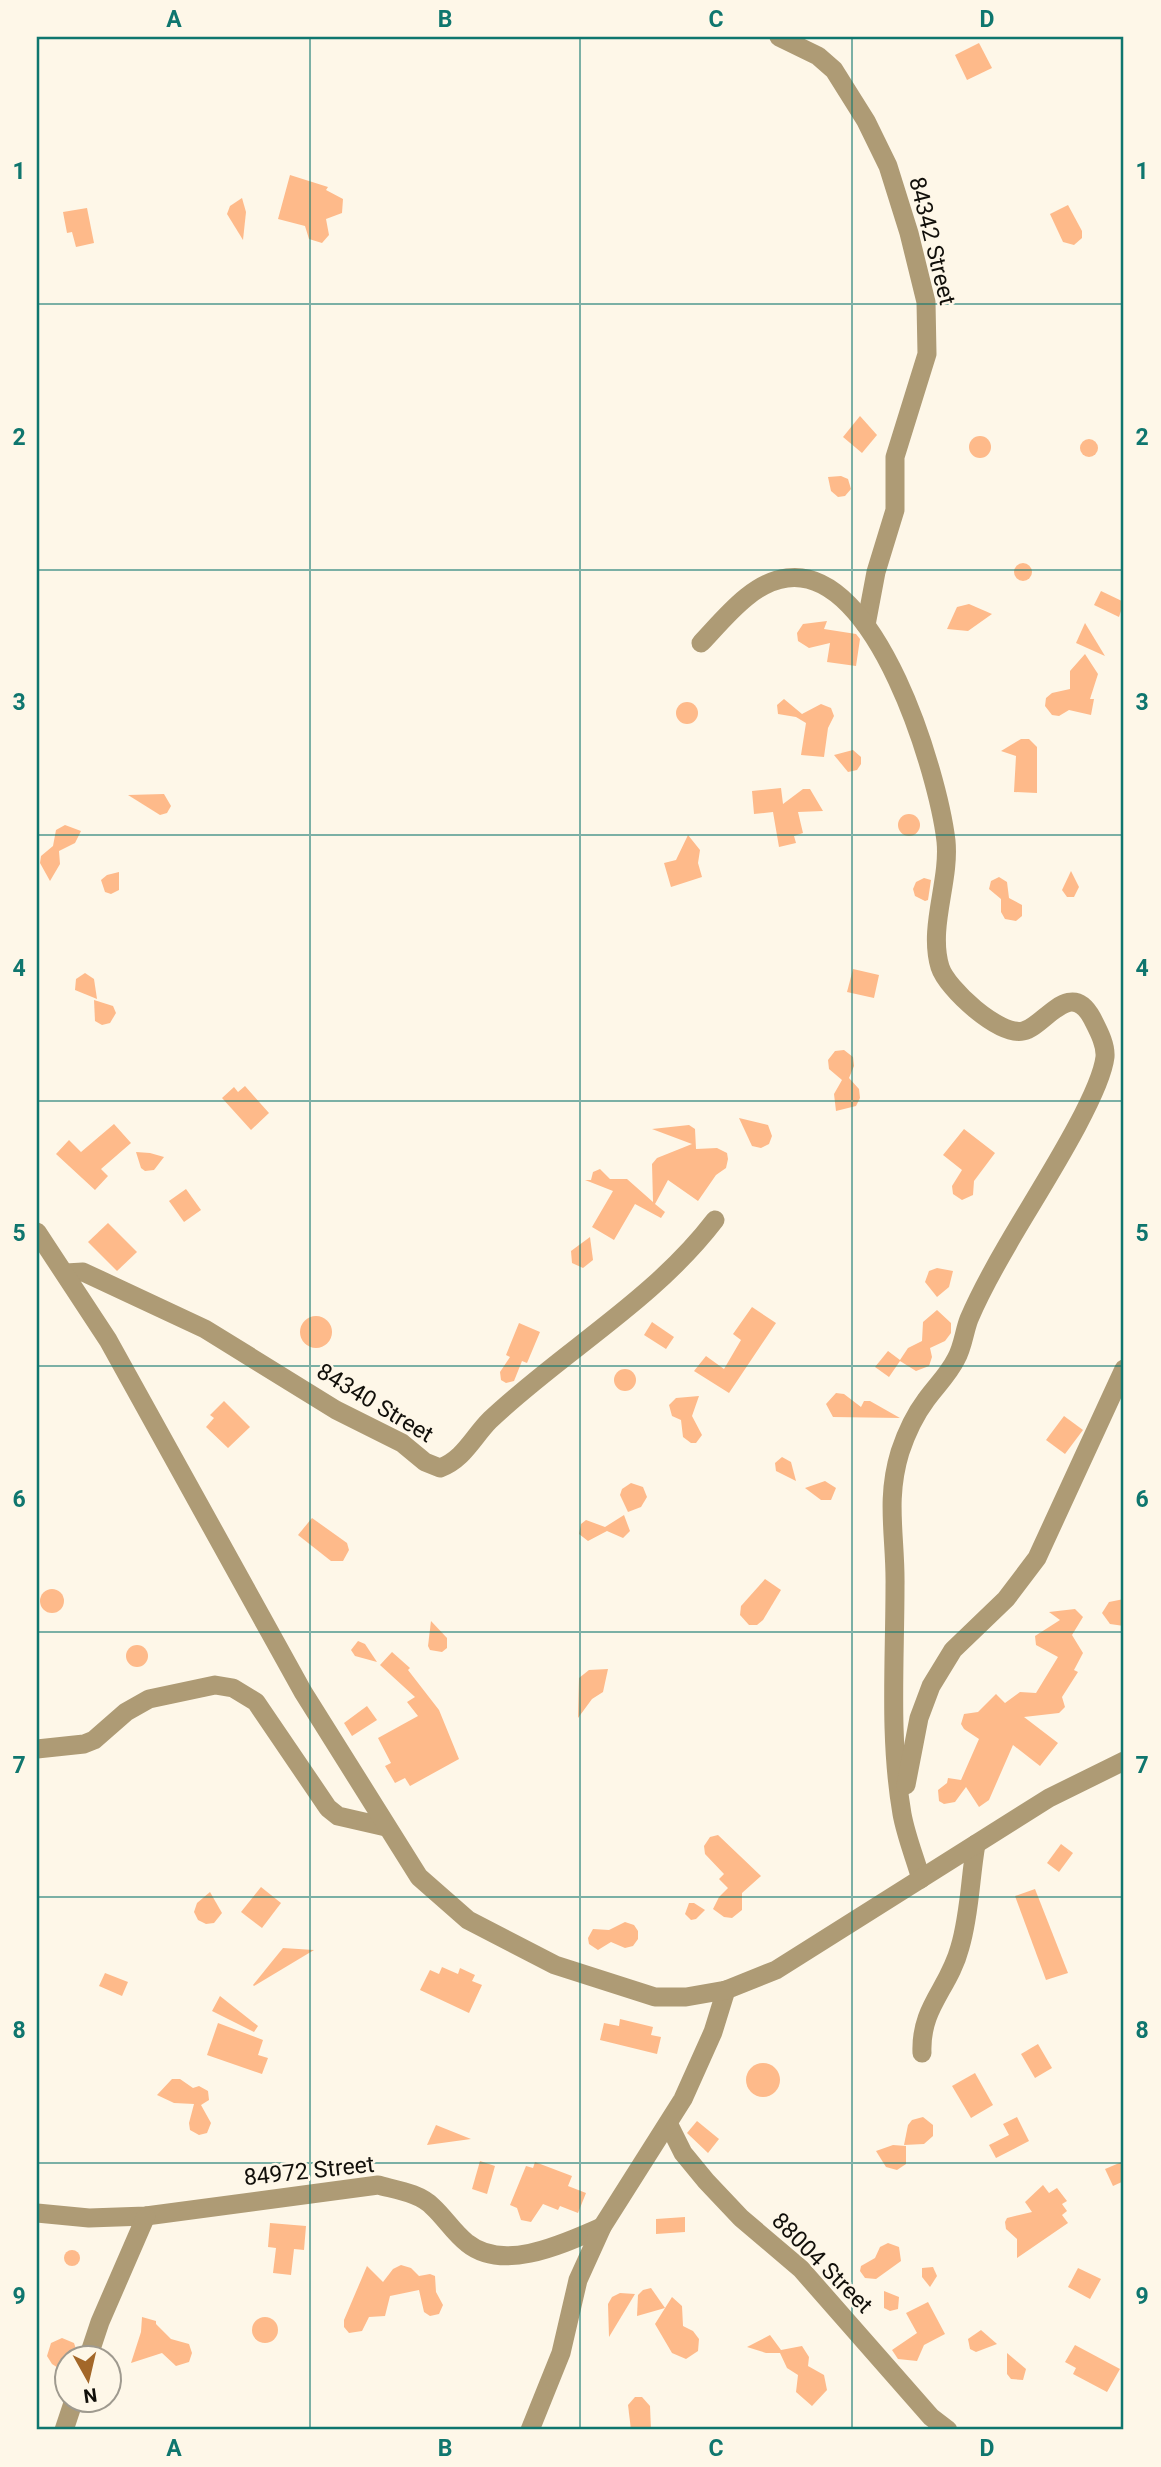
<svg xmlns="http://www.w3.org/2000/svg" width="1161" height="2467" font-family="Roboto,sans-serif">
<rect width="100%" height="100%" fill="#fef7e8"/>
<!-- building -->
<g fill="#feba8a">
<polygon points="979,43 992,68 967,80 955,55"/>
<polygon points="290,175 328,187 326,190 343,199 342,213 326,219 329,235 322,243 309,239 305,226 278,219"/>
<polygon points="242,198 246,212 243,240 227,214 230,206"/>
<polygon points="1068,205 1082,231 1082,238 1074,245 1063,242 1050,214"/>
<polygon points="87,208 94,243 76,247 72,232 67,233 63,212"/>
<polygon points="860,416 877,435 862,453 843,437"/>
<circle cx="980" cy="447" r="11"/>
<circle cx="1089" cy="448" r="9"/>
<polygon points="841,476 848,479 851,489 845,496 838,497 831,491 828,477"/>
<circle cx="1023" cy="572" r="9"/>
<polygon points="1101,591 1124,602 1119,617 1094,605"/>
<polygon points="969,604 992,614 968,631 947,629 957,607"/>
<polygon points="827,621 824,629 856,634 860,639 856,666 827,662 830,643 809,648 798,641 797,633 803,624"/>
<polygon points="1085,623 1105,656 1076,643"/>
<polygon points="1085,654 1098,674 1090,699 1094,699 1091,715 1069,710 1059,716 1052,715 1045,706 1046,698 1052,693 1070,689 1070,671"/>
<polygon points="784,699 802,714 821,704 831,708 834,716 828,728 824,757 801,755 806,723 796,717 778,714 777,705"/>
<circle cx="687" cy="713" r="11"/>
<polygon points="1021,739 1029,739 1037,747 1037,793 1014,792 1016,756 1001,751"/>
<polygon points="853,750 861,757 861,764 857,770 848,772 834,755"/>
<polygon points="781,788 783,804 803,789 810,789 823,811 798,812 803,833 794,836 796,843 779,847 773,812 754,814 752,791"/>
<polygon points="164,794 171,806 167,813 160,815 128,795"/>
<circle cx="909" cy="825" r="11"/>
<polygon points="65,825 81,831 75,843 59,851 60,864 50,881 40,863 41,856 53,846 56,830"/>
<polygon points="688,835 700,850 698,863 702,877 671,887 664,863 676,860"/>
<polygon points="1071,871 1079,887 1074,897 1067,897 1062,890"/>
<polygon points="119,872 119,890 111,894 105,892 101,880 107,875"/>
<polygon points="999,877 1007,882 1009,898 1022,905 1022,916 1016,921 1005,919 1001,912 1001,899 989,889 991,881"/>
<polygon points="924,878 931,880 928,900 925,901 915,896 913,889 916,882"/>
<polygon points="853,969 879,975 874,998 847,992"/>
<polygon points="85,973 94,979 97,999 75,990 76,979"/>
<polygon points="94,1000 113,1006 116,1013 110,1023 102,1025 95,1021"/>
<polygon points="844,1050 853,1057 854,1066 849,1078 859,1089 860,1098 856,1106 836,1111 834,1094 842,1080 829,1069 828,1060 835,1051"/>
<polygon points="245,1086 269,1113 251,1130 222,1098 234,1087 238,1092"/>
<polygon points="739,1118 768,1125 772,1136 769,1144 761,1148 752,1146"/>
<polygon points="114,1124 131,1143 101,1169 108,1176 95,1190 56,1154 69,1140 81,1152"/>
<polygon points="689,1125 695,1129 696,1149 717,1148 727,1153 728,1159 726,1168 716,1175 698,1201 668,1180 655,1204 665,1212 661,1218 635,1204 614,1240 592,1227 613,1191 585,1180 591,1180 593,1172 600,1169 610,1179 627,1179 653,1202 652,1164 657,1158 692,1144 652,1129"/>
<polygon points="964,1129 995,1153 974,1181 973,1195 962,1200 953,1194 952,1186 962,1170 943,1155"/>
<polygon points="136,1152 150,1153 164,1157 154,1170 145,1171 141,1168"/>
<polygon points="186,1189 201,1210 184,1222 169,1201"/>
<polygon points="108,1223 137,1252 117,1271 88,1242"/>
<polygon points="590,1237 593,1260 583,1268 572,1263 571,1251"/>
<polygon points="937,1268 953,1271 949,1287 937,1297 925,1282 929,1271"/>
<polygon points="752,1307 776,1323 729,1393 694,1371 706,1356 724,1369 741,1340 733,1334"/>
<polygon points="937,1310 951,1323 951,1333 945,1341 930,1348 932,1357 929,1366 916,1371 900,1361 889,1377 875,1367 888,1351 900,1360 908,1348 922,1341 923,1322"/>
<circle cx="316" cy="1332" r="16"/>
<polygon points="652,1322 674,1337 666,1349 644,1335"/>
<polygon points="519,1323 540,1332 527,1363 522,1361 514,1381 506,1383 501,1380 500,1372 510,1357 506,1355"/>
<circle cx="625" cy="1380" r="11"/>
<polygon points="836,1393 844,1394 861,1407 864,1401 870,1401 900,1418 833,1417 826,1404"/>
<polygon points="699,1396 692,1416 702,1435 696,1443 691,1443 683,1437 681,1420 672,1416 669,1405 676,1398"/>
<polygon points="224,1401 250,1427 228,1448 206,1427 214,1418 210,1415"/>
<polygon points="1064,1416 1083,1430 1065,1454 1046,1440"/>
<polygon points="782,1457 791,1462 796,1481 776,1471 775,1463"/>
<polygon points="825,1481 836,1488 831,1500 821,1500 805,1488"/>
<polygon points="631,1483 643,1487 647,1497 641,1507 628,1512 620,1495 622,1489"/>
<polygon points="624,1515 630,1531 623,1538 607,1531 588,1541 579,1534 581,1524 586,1520 605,1527"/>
<polygon points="312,1518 347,1543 349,1550 343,1561 331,1561 298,1535"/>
<polygon points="765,1579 781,1590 763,1620 757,1625 749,1625 740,1615 741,1606"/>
<circle cx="52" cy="1601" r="12"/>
<polygon points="1124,1599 1124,1626 1110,1624 1102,1613 1109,1602"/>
<polygon points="1075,1609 1083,1617 1072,1635 1083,1653 1074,1670 1078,1672 1062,1697 1065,1707 1059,1713 1024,1717 1058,1743 1040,1766 1013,1745 989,1800 979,1807 966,1787 955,1802 944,1804 939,1801 938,1790 947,1783 948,1778 961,1780 979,1739 964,1729 961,1724 964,1714 978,1712 996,1694 1005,1703 1020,1692 1036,1693 1058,1657 1036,1645 1035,1636 1060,1620 1049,1612"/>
<polygon points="431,1621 447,1638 447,1648 442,1652 430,1650 428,1646"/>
<polygon points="358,1641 365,1644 377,1662 355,1656 351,1650"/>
<circle cx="137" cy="1656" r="11"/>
<polygon points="392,1652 410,1668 408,1670 439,1710 459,1759 410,1786 405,1778 395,1783 385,1766 391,1763 378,1738 418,1716 407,1702 415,1697 380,1665"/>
<polygon points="608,1669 603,1692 592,1699 578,1718 579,1678 589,1670"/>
<polygon points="367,1706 377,1720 352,1736 344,1723"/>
<polygon points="718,1835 761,1876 742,1893 742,1910 732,1918 724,1917 713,1909 719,1897 728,1888 719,1879 724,1874 705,1854 704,1846 710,1837"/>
<polygon points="1061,1844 1073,1853 1059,1872 1047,1863"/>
<polygon points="261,1887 281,1903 262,1928 241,1912"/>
<polygon points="1035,1889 1068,1973 1046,1980 1015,1896"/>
<polygon points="210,1892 222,1913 214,1923 206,1924 198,1920 194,1912 197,1903"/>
<polygon points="689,1903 694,1903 705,1910 696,1919 691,1920 685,1914"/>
<polygon points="625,1922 634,1925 638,1931 638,1939 633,1946 625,1948 611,1942 598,1950 589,1944 588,1938 593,1929 609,1930"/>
<polygon points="283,1948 314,1950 254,1986 253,1985"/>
<polygon points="442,1967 458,1974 460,1968 475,1975 472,1981 482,1985 469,2013 420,1990 430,1970 439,1974"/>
<polygon points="105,1973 128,1982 122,1996 99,1986"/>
<polygon points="220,1996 258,2026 254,2032 212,2011"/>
<polygon points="620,2019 653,2027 651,2035 661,2037 657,2054 600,2040 604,2023 619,2026"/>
<polygon points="218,2023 263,2040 258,2055 268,2058 262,2074 207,2055"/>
<polygon points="1038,2044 1052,2068 1035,2078 1021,2054"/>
<circle cx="763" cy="2080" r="17"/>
<polygon points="975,2073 993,2105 971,2118 952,2086"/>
<polygon points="172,2079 180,2079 193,2088 199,2086 208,2091 209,2100 201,2105 211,2123 207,2133 199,2135 190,2130 189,2123 194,2104 174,2103 157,2095"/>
<polygon points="923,2117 933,2125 933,2136 924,2144 904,2145 908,2125 912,2120"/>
<polygon points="1017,2117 1029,2141 996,2158 989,2145 1009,2135 1003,2124"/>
<polygon points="697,2121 719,2139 708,2153 687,2133"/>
<polygon points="436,2125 471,2139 427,2145"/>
<polygon points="893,2145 906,2146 906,2164 897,2170 886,2167 876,2151"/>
<polygon points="480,2161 495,2166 487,2194 472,2189"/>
<polygon points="1124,2161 1124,2181 1113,2186 1105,2169"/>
<polygon points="535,2162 572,2176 568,2186 586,2193 578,2213 560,2206 558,2210 543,2204 531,2222 521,2220 517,2208 510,2205 526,2166 533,2168"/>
<polygon points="1043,2185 1049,2193 1057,2188 1067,2201 1062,2204 1067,2211 1062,2215 1068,2223 1017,2258 1017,2239 1006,2229 1005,2222 1007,2218 1032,2212 1025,2202"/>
<polygon points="685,2217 685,2232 656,2234 656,2219"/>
<polygon points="270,2223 306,2226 304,2250 294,2249 291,2275 273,2273 276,2248 268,2247"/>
<polygon points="888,2243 899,2247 901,2261 876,2279 865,2278 860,2271 861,2266 875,2258 880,2247"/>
<circle cx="72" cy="2258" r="8"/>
<polygon points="401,2265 411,2268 419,2276 430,2274 435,2276 436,2292 443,2305 439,2314 430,2316 424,2312 419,2290 390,2296 385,2316 369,2317 362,2331 349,2333 344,2327 344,2320 367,2266 383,2282 393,2269"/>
<polygon points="933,2267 937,2276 930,2287 922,2277 922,2268"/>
<polygon points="1078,2268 1101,2279 1090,2299 1068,2287"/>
<polygon points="651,2288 665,2308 637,2316 638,2295 643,2290"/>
<polygon points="884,2291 899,2297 898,2309 890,2311 884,2308"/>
<polygon points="620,2293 635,2294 609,2337 608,2304 612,2297"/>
<polygon points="672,2297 682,2306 683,2326 693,2331 699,2339 698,2351 686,2359 672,2353 655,2324"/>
<polygon points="928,2302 945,2334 924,2345 917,2361 898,2359 892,2350 917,2333 906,2313"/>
<circle cx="265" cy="2330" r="13"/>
<polygon points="142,2317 156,2321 156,2324 171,2339 189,2344 192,2353 189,2362 176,2366 162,2353 131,2363 141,2332"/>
<polygon points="981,2330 997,2344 976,2352 970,2349 968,2339"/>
<polygon points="770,2335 781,2350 802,2346 809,2357 808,2366 824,2375 827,2390 812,2406 796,2392 798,2375 787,2368 780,2353 766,2353 747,2347"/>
<polygon points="62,2338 74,2343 77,2352 76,2358 66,2358 66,2373 52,2364 47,2356 51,2343"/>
<polygon points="1075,2345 1120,2369 1107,2392 1073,2374 1076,2368 1065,2362"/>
<polygon points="1007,2353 1026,2369 1023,2380 1011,2379 1007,2374"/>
<polygon points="642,2397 650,2406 651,2430 631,2430 628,2405 635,2397"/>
</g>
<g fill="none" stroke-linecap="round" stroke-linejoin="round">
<!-- minor -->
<g stroke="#ae9b75" stroke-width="19">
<polyline points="779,37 818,56 834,70 866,121 888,166 909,233 926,302 927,354 895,457 895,510 876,572 866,625"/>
<path d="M701,643C724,619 752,582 787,578C877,566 938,774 946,841C950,882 928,927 940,967C947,989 999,1036 1023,1031C1044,1027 1070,977 1092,1018C1098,1030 1106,1044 1105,1057C1100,1099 1031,1203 1008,1244C994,1268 980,1293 969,1319C964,1332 963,1347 956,1359C948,1375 936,1386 926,1400C914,1416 906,1434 900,1452C885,1501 896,1538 895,1586C895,1663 889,1738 902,1814C906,1836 915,1858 921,1879"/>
<path d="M66,1273L83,1272L205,1329L336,1410L402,1443L425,1462L440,1468C464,1459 473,1437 490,1420C563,1351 653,1301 715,1220"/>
<polyline points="37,1749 84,1744 94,1740 126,1712 149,1699 215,1685 233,1688 256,1702 328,1808 338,1816 386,1827"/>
<polyline points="906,1785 919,1718 931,1686 953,1650 1006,1599 1037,1558 1124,1369"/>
<path d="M922,2053C920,2007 949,1989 960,1947C970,1913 970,1878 976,1844"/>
<polyline points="669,2125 683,2153 706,2181 741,2218 801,2269 931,2417 948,2430"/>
<path d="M37,2213L89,2218L146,2216L378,2185C396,2190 420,2193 433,2207C445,2218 454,2233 467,2243C504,2273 565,2243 602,2227"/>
<polyline points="88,2358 100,2322 146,2216"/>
<polyline points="64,2430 74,2400"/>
<polyline points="530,2430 561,2353 578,2280 602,2227 683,2099 713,2032 726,1990"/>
</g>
<!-- tertiary -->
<polyline stroke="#ae9b75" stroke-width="19" points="37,1232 108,1340 303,1692 419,1877 468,1920 555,1965 655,1997 686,1997 726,1990 776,1970 1049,1798 1124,1761"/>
</g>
<!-- grid -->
<path fill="none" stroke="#0f766e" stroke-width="2" stroke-opacity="0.55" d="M310,37V2430M580,37V2430M852,37V2430M37,304H1124M37,570H1124M37,835H1124M37,1101H1124M37,1366H1124M37,1632H1124M37,1897H1124M37,2163H1124"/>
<g text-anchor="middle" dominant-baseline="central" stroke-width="5" stroke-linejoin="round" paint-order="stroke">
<!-- street labels -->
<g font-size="23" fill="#110f0a" stroke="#fef7e8">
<text transform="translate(932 241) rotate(76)">84342 Street</text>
<text transform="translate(375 1403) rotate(31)">84340 Street</text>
<text transform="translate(309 2171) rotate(-6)">84972 Street</text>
<text transform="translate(822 2263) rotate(45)">88004 Street</text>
</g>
</g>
<!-- border -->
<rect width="1161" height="2467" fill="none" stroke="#fef7e8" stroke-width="77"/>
<!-- north arrow -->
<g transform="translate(88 2379) rotate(172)"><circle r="33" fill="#fef7e8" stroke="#9f9a8f" stroke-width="2"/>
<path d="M0-5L12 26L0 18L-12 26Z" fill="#a36729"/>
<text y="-10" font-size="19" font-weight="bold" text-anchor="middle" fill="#110f0a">N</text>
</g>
<rect x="38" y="38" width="1084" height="2390" fill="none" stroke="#0f766e" stroke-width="2.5"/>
<g font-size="23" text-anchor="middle" font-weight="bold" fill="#0f766e">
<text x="174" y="27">A</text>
<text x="445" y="27">B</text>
<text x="716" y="27">C</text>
<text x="987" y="27">D</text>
<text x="19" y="179">1</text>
<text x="1142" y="179">1</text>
<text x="19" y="445">2</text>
<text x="1142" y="445">2</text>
<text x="19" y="710">3</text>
<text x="1142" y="710">3</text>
<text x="19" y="976">4</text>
<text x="1142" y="976">4</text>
<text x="19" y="1241">5</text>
<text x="1142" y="1241">5</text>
<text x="19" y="1507">6</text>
<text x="1142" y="1507">6</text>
<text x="19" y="1773">7</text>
<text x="1142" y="1773">7</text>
<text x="19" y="2038">8</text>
<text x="1142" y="2038">8</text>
<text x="19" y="2304">9</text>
<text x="1142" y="2304">9</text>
<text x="174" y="2456">A</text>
<text x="445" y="2456">B</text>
<text x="716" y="2456">C</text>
<text x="987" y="2456">D</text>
</g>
</svg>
